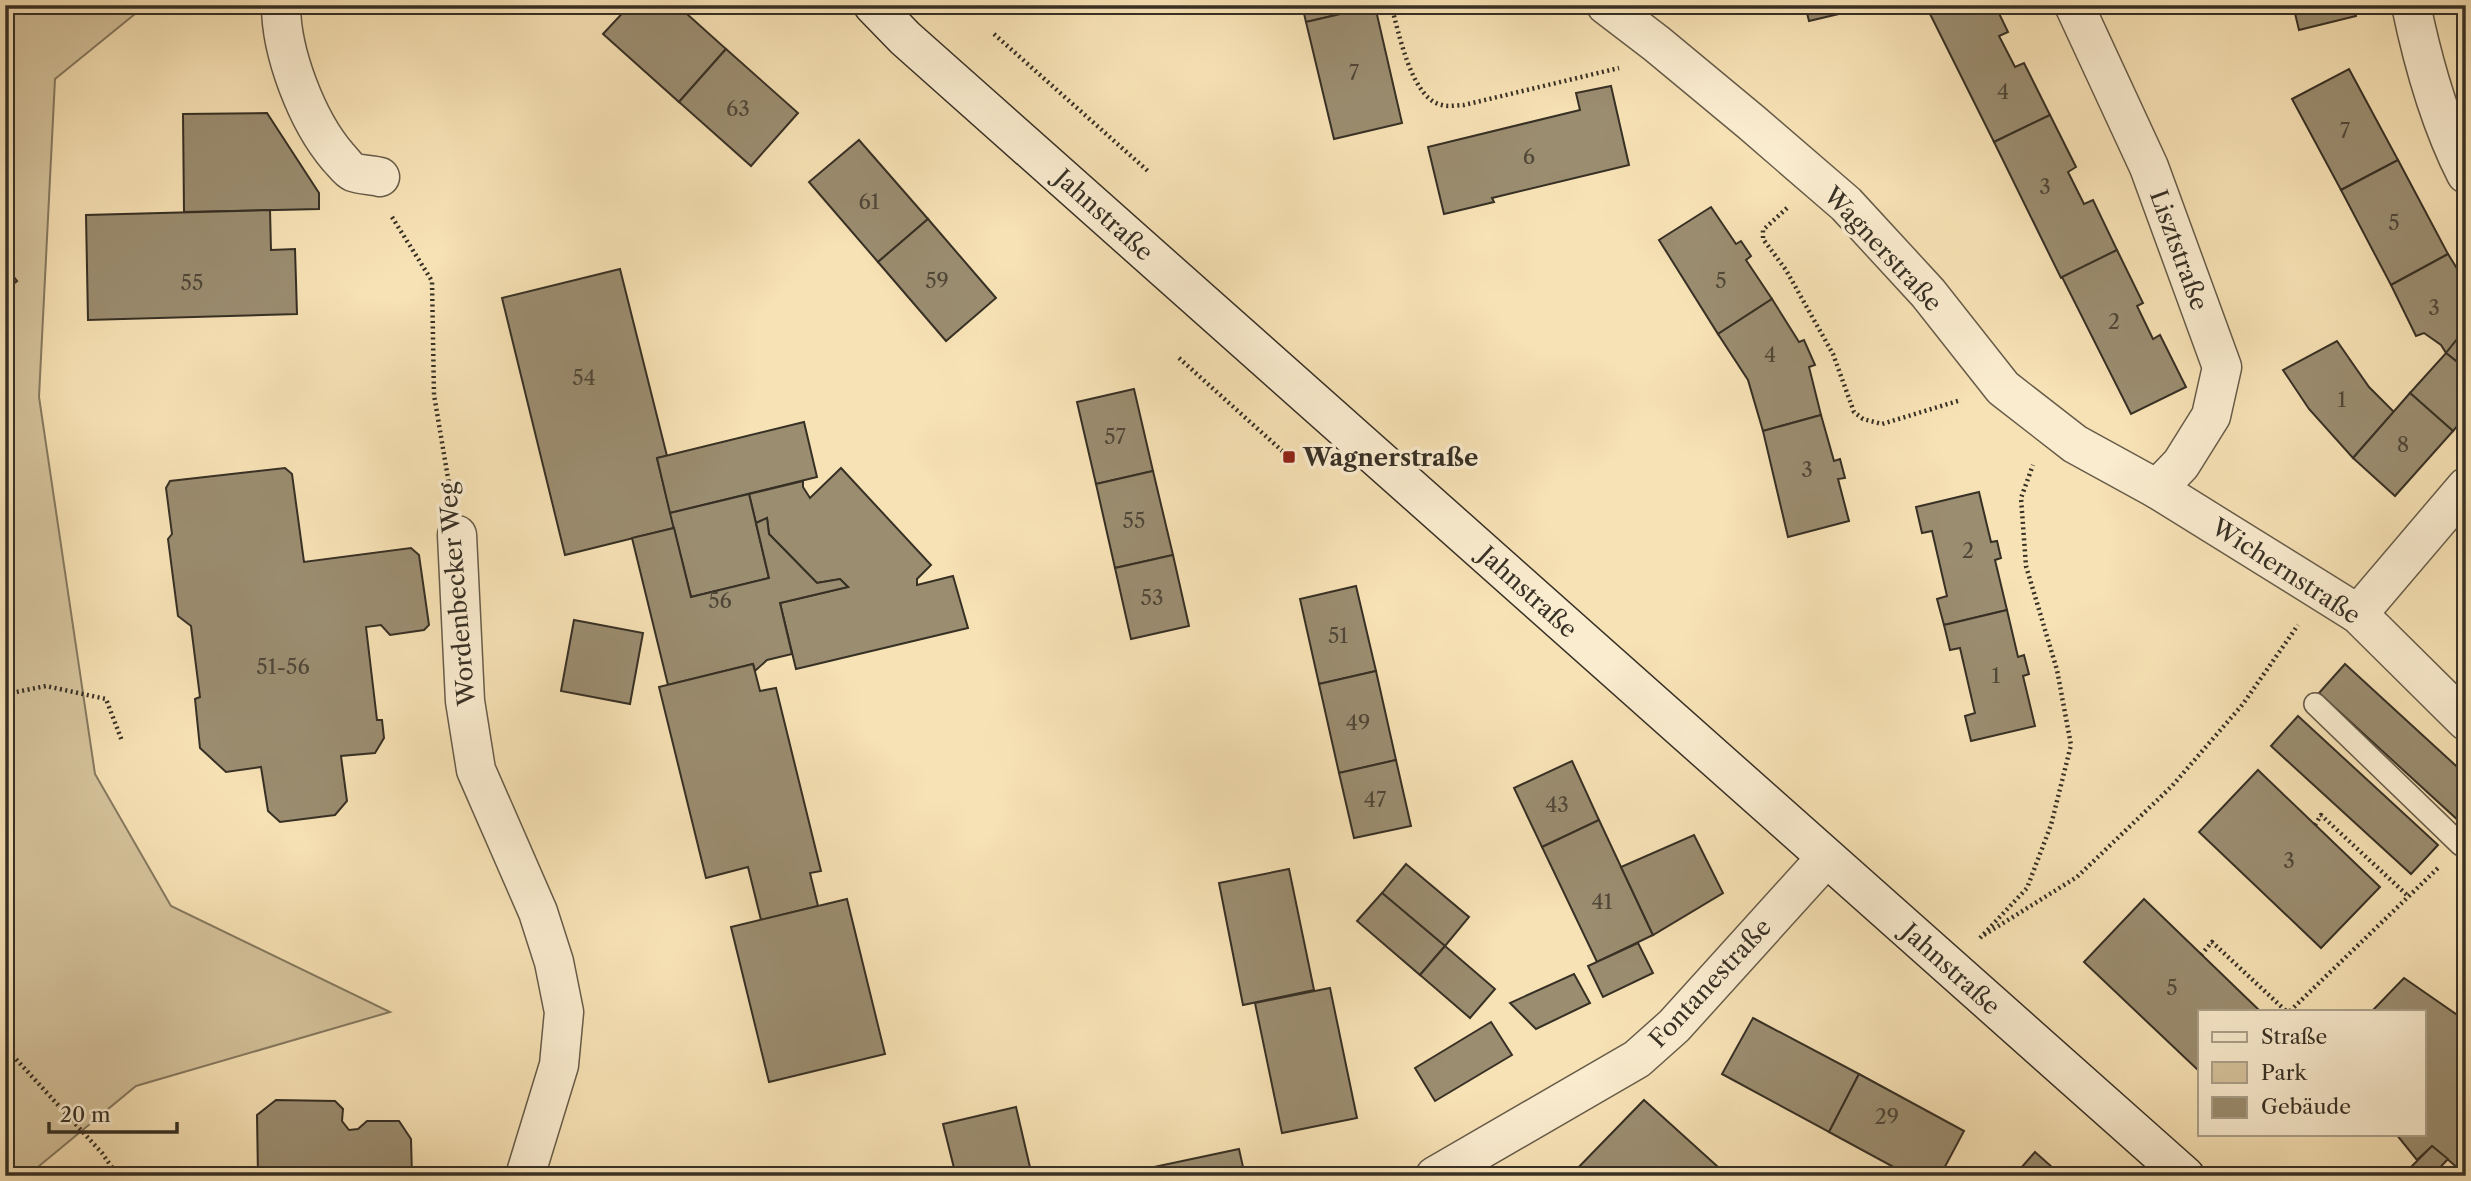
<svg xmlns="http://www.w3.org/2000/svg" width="2471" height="1181" font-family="'Libre Caslon Text',serif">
<rect width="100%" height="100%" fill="#f7e2b5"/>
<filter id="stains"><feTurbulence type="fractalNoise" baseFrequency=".00286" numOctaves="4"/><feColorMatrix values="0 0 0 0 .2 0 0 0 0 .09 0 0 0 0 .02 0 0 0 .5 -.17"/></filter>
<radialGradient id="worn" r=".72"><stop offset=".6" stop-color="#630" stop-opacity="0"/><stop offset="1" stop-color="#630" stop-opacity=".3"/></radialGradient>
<!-- green -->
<polygon fill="#d6c49d" stroke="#867a61" stroke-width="2" points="5,5 146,5 55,79 39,397 95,774 171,906 390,1012 136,1086 27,1176 5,1176 5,290 17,281 5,266"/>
<!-- building -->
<g fill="#9b8d70" stroke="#373025" stroke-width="2">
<polygon points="630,5 677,5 726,49 679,102 603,34"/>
<polygon points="1302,5 1375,5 1375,6 1306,22"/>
<polygon points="1805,5 1877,5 1809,21"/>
<polygon points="1928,5 1995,5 2008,32 1999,36 2015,67 2024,63 2050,115 1994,142 1926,6"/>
<polygon points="2293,5 2354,5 2356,16 2299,30"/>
<polygon points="1375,6 1402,123 1334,139 1306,22"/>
<polygon points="726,49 798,113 751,166 679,102"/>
<polygon points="2349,69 2398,160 2341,190 2292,99"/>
<polygon points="1611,86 1629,165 1492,198 1494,202 1444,214 1428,147 1580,110 1576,93"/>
<polygon points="267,113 319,193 319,209 184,212 183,114"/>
<polygon points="2050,115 2076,167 2068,172 2084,204 2093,200 2117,250 2061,278 1994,142"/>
<polygon points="859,140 928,219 878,262 809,182"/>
<polygon points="2398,160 2448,254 2391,285 2341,190"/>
<polygon points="1711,207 1736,244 1741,241 1751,256 1746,260 1772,299 1718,334 1659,240"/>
<polygon points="270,210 271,250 295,249 297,314 88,320 86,215"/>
<polygon points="928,219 996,298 946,341 878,262"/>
<polygon points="2117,250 2143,303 2137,306 2153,339 2160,335 2186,387 2131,414 2062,277"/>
<polygon points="2448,254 2466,283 2466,328 2446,353 2441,345 2424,333 2416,336 2391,285"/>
<polygon points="5,266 17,281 5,290"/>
<polygon points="620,269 667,456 657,458 674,528 565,555 502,298"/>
<polygon points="1772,299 1799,342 1804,340 1815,365 1809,367 1821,415 1763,431 1748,380 1718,334"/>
<polygon points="2466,328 2466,369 2446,353"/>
<polygon points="2337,341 2369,387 2394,412 2353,458 2309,409 2283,370"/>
<polygon points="2446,353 2466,369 2466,416 2453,431 2410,393"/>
<polygon points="1134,389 1153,471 1096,484 1077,402"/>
<polygon points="2410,393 2453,431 2395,496 2353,458"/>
<polygon points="1821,415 1834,461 1840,459 1845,478 1838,479 1849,521 1788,537 1763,431"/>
<polygon points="804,422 817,477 670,513 657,458"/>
<polygon points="285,468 292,474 304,562 411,548 419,555 429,625 424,630 390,635 381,625 366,627 377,720 382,720 384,738 375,753 341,756 347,801 335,815 280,822 268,811 261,767 226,772 200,748 195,699 200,697 191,626 178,616 168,539 172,534 166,488 170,481"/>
<polygon points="841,468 931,565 917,579 917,585 953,576 968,628 796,669 780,603 848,587 840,579 817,583 769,534 767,518 756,523 749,494 803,481 803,487 810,498"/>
<polygon points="1153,471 1173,555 1115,568 1096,484"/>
<polygon points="1979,492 1991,542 1997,541 2001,558 1995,560 2007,610 1944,625 1937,599 1947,596 1932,531 1922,533 1916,507"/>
<polygon points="749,494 769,578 691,597 670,513"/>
<polygon points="767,518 769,534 817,583 840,579 848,587 780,603 792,654 767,660 755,671 753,664 668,685 632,538 674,528 691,597 769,578 756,523"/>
<polygon points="1173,555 1189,626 1131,639 1115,568"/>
<polygon points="1356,586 1376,671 1319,684 1300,599"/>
<polygon points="2007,610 2018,657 2024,655 2029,674 2023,676 2035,726 1971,741 1965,716 1975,713 1960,648 1950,650 1944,625"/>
<polygon points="574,620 643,633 630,704 561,691"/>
<polygon points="753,664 760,691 776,688 821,871 810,873 818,906 761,920 748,867 706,878 659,687"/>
<polygon points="2345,664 2466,775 2466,816 2460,822 2319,693"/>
<polygon points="1376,671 1396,760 1339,773 1319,684"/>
<polygon points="2298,716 2438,845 2411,874 2271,746"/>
<polygon points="1396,760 1411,826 1354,838 1339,773"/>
<polygon points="1572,761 1599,820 1542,847 1514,788"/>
<polygon points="2258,770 2380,887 2321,948 2199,832"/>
<polygon points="1599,820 1653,935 1597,962 1542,847"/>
<polygon points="1694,835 1723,893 1653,935 1621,867"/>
<polygon points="1406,864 1469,917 1445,946 1382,893"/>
<polygon points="1289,869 1314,990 1243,1005 1219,883"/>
<polygon points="1382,893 1445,946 1420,975 1357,921"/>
<polygon points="847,899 885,1054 769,1082 731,927"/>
<polygon points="2144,899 2260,1011 2200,1011 2200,1072 2084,962"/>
<polygon points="1638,943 1653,973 1603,997 1588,966"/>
<polygon points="1445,946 1495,989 1470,1018 1420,975"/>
<polygon points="1574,974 1590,1003 1536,1029 1510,1003"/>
<polygon points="2404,978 2466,1021 2466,1175 2432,1146 2417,1160 2396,1134 2424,1134 2424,1011 2372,1011"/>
<polygon points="1330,988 1357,1118 1282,1133 1255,1003"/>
<polygon points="1753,1018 1859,1074 1829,1132 1722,1074"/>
<polygon points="1491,1022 1512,1055 1435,1101 1415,1068"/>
<polygon points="1859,1074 1964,1131 1940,1176 1910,1176 1829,1132"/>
<polygon points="276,1100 335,1101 343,1109 342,1121 349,1130 358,1129 367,1121 399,1121 411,1139 412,1176 258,1176 257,1115"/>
<polygon points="1644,1100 1728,1176 1570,1176"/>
<polygon points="1016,1107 1032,1176 956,1176 943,1124"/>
<polygon points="2432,1146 2448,1159 2432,1176 2402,1176"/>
<polygon points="1239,1149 1245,1176 1136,1176 1135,1171"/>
<polygon points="2035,1152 2062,1176 2014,1176"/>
</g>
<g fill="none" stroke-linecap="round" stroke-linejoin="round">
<!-- lane casing -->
<g stroke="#675c49" stroke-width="24">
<polyline id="lane" points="2315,704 2461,845 2466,841"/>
</g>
<!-- street casing -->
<g stroke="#675c49" stroke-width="41">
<g id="street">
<path d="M281,5C281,53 307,121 338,157C343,162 348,170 353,172C361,175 372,175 380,177"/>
<polyline points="1606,5 1657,44 1751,122 1846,204 1928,293 2003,388 2075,444 2157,489 2358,614 2466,721"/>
<polyline points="2074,5 2149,167 2222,367 2211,416 2181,464 2157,489"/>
<path d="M2411,5C2423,63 2439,121 2466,174"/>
<polyline points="457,535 465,701 476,770 538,912 554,962 564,1012 559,1065 525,1176"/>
<polyline points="2358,614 2466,487"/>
<polyline points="1435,1176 1637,1059 1674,1026 1826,858"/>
</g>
</g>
<!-- secondary casing -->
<g stroke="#373025" stroke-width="41">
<polyline id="secondary" points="873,5 905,38 2185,1176"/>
</g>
<!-- path -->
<g stroke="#373025" stroke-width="4.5" stroke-dasharray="2 3.5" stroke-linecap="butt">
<path d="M1391,5C1399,32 1411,99 1442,105C1449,107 1457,105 1464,105L1619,68"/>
<polyline points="994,34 1149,172"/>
<polyline points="1787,208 1763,230 1763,239 1786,270 1833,354 1854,412 1863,419 1882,424 1961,400"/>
<polyline points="392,217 432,281 434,395 451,496"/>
<polyline points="1179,358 1289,457"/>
<polyline points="6,694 46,686 106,699 122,741"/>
<path d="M5,823C14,781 15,735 5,693"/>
<polyline points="2315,825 2321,815 2408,896"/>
<polyline points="1984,935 2077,877 2172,786 2243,704 2298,625"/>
<polyline points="1980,938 2027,888 2051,825 2071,745 2057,670 2026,566 2021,498 2033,465"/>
<polyline points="2201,955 2212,942 2286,1011"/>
<polyline points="2290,1011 2438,868"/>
<polyline points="5,1047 102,1153 118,1176"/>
</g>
<!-- lane -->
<use href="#lane" stroke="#faeccf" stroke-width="21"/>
<!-- street -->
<use href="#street" stroke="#faeccf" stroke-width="38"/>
<!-- secondary -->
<use href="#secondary" stroke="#faeccf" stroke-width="38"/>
</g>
<!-- markers -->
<rect fill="#8f2418" stroke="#faeccf" stroke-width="2.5" x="1282" y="450" width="14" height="14" rx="3.5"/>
<g text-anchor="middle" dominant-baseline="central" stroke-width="7" stroke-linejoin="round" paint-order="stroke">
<!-- number labels -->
<g font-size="21" fill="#504738">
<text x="1354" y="72">7</text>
<text x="2003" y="91">4</text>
<text x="738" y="108">63</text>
<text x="2345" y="130">7</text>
<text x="1529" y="156">6</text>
<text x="2045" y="186">3</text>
<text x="869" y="201">61</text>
<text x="2394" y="222">5</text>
<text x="937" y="280">59</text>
<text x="1721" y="280">5</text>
<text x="192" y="282">55</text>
<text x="2434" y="307">3</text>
<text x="2114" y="321">2</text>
<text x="1770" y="354">4</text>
<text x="584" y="377">54</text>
<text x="2342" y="399">1</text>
<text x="1115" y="436">57</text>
<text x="2403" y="444">8</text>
<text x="1807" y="469">3</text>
<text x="1134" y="520">55</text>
<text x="1968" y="550">2</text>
<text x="1152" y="597">53</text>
<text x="720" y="600">56</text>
<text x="1338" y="635">51</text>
<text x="283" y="666">51-56</text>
<text x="1996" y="675">1</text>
<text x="1358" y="722">49</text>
<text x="1375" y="799">47</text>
<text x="1557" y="804">43</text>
<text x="2289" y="860">3</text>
<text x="1602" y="901">41</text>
<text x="2172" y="987">5</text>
<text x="1887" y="1116">29</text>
</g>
<!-- street labels -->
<g font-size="24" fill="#373025" stroke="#faeccf">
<text transform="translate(1104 215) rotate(42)">Jahnstraße</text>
<text transform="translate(1883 249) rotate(47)">Wagnerstraße</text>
<text transform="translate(2179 250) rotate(70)">Lisztstraße</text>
<text transform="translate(2286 571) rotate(33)">Wichernstraße</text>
<text transform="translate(1528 592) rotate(42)">Jahnstraße</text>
<text transform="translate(457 594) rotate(-95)">Wordenbecker Weg</text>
<text transform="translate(1951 969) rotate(42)">Jahnstraße</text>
<text transform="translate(1710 983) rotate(-47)">Fontanestraße</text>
</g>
<!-- poi labels -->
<g font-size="24" font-weight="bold" fill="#373025" stroke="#faeccf" text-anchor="start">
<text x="1303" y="457">Wagnerstraße</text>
</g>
</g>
<!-- margin -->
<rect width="2471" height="1181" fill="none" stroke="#f7e2b5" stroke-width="28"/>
<rect x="7" y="7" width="2457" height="1167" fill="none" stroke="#373025" stroke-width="3.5"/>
<rect x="14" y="14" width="2443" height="1153" fill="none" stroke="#373025" stroke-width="2"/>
<!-- legend -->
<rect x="2198" y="1010" width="228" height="126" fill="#faeccf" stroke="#aca18b" stroke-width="2"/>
<rect x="2212" y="1032" width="35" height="10" fill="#faeccf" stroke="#aca18b" stroke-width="2"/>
<text x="2261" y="1044" font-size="21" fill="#373025">Straße</text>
<rect x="2212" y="1062" width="35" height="21" fill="#d6c49d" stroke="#aca18b" stroke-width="2"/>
<text x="2261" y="1080" font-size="21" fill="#373025">Park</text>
<rect x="2212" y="1097" width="35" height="21" fill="#9b8d70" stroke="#aca18b" stroke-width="2"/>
<text x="2261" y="1114" font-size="21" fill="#373025">Gebäude</text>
<!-- scale -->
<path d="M49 1122v10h128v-10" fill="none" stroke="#373025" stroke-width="3.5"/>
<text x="60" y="1122" font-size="21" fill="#373025" stroke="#faeccf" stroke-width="5" paint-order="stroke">20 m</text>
<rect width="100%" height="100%" filter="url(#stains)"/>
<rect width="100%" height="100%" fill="url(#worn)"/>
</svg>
